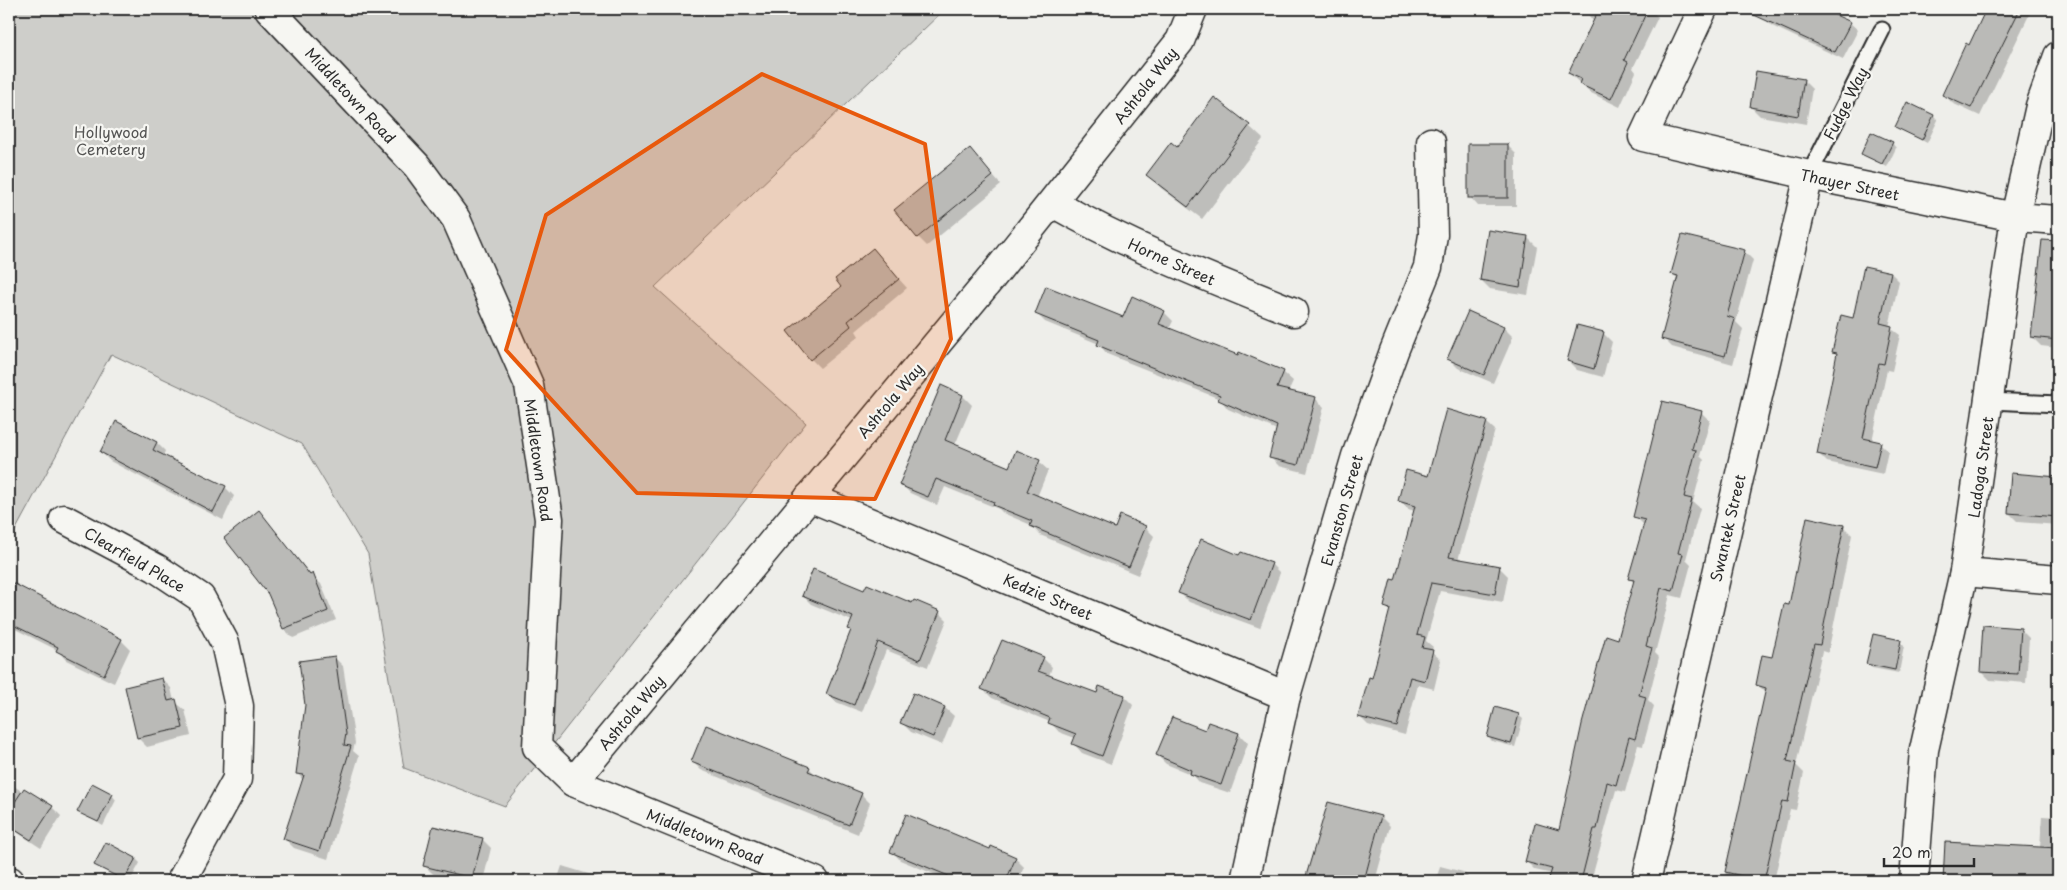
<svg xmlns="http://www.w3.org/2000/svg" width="2067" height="890" font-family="'Playpen Sans',sans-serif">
<rect width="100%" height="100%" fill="#eeeeea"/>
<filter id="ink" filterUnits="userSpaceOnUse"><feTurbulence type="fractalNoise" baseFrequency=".02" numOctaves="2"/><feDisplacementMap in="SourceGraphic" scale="10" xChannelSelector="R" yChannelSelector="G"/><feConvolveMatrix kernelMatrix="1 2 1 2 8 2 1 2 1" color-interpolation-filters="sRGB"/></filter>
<g filter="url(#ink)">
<!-- green -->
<polygon fill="#cececa" stroke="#7c7c7a" points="9,9 945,9 655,287 806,423 505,806 404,768 368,554 302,444 111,354 9,542"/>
<!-- shadow -->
<g fill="#0003">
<polygon points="1592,9 1649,9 1658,17 1633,68 1636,72 1620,107 1589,92 1569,73 1594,22 1589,16"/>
<polygon points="1769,9 1822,9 1850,23 1858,30 1843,59 1772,26 1765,19"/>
<polygon points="1987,9 2032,9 1980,116 1952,103 1944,94"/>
<polygon points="1803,80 1812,89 1806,124 1760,116 1751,107"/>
<polygon points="1934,116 1938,120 1927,143 1897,127"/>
<polygon points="1249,126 1263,139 1202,219 1161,188 1148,175 1177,148"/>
<polygon points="1892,143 1896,148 1887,167 1862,153"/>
<polygon points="1507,145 1516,154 1516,206 1478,206 1470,197"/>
<polygon points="970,150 1001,185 927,246 918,237"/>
<polygon points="1528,238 1537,247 1528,295 1490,289 1481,280"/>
<polygon points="873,250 907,288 856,331 859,336 820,368 811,359 843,287"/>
<polygon points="1744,251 1753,260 1736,322 1743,329 1733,364 1672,347 1663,338 1678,279 1672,273"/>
<polygon points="2040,267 2058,269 2058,348 2041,346 2032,337"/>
<polygon points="1891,273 1899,281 1889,327 1900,335 1892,371 1887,370 1872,441 1880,443 1888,451 1883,474 1827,462 1819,454 1838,356 1834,352 1854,319"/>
<polygon points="1164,312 1173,321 1169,329 1239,356 1240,354 1284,373 1293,381 1288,392 1315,398 1324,407 1307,473 1279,466 1270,457 1277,430 1228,409 1220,399 1107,354 1099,344 1045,322 1036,313 1124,319"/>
<polygon points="1469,313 1504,328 1513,337 1493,383 1458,368 1449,359"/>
<polygon points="1603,333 1612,342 1603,377 1577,370 1568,361"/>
<polygon points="941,387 963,396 972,405 955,445 1010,468 1039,462 1048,470 1037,497 1116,529 1145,527 1154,536 1138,575 1040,535 1031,525 1003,513 999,509 945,487 937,505 910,493 901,484"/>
<polygon points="1701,412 1710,421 1700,456 1704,460 1693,502 1700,508 1686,559 1691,564 1682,598 1670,595 1655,653 1659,657 1648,700 1654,706 1643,746 1638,745 1625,792 1616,790 1591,881 1550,881 1552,874 1535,870 1526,861 1560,831 1634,583 1630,578 1644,525 1635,516"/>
<polygon points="1486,422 1495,430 1458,560 1499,567 1508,576 1503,602 1440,591 1426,641 1433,647 1431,651 1441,660 1434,689 1418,685 1405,735 1368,725 1359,716 1373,679 1391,612 1385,606 1396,581 1415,511 1408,509 1400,501 1429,478"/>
<polygon points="157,443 165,451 163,456 225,487 234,496 223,520 110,461 101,452"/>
<polygon points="2013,474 2058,478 2058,525 2018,522 2009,513"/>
<polygon points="259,512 311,575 321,584 336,620 293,638 284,629"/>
<polygon points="1843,526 1852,535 1828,653 1822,651 1796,765 1804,773 1796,810 1790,809 1774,881 1724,881 1766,694 1757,685 1773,659 1790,606"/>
<polygon points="1271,564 1280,573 1260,628 1189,602 1180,593"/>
<polygon points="14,586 121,640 130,649 114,683 66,660 57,650 9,626 9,597"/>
<polygon points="865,592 939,612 947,620 928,667 886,650 862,712 836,702 828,694 852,631 849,629 852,621 811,604 803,596"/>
<polygon points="2020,629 2029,638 2026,683 1990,680 1981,671"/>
<polygon points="1900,642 1904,646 1899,673 1872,668 1868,663"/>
<polygon points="334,657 343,666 355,743 353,751 359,756 328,859 294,848 285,839 303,780 297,773"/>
<polygon points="1043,658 1052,667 1049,676 1098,695 1124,696 1133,705 1111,764 1082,753 1074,744 1075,738 1059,732 1050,722 992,698 983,689"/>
<polygon points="162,679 171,688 174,701 185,710 191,736 147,747 138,738 126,687"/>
<polygon points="945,708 954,716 942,745 911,732 902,723"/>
<polygon points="1518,715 1523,719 1515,747 1492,741 1488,737"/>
<polygon points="1206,732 1239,734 1248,743 1230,793 1200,783 1193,775 1166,764 1157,755"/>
<polygon points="692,761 809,768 817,776 861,794 870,803 858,834 701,770"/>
<polygon points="9,783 23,792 24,790 52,807 61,816 41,848 9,827"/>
<polygon points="112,795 116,800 103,826 79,811"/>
<polygon points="1329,803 1381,817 1390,826 1375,881 1313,881 1307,875"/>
<polygon points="2042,816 2058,817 2058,881 1944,881 1946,843 2040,848"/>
<polygon points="482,839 491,848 483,881 460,881 434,875 425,866"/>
<polygon points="990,850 1015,858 1024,867 1018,881 951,881 900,860 892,851"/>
<polygon points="136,859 140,863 130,881 124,881 95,865"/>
<polygon points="562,866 612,881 557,881"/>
<polygon points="1440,866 1463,872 1468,877 1466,881 1436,881"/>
<polygon points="628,878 639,881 627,881"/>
</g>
<!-- building -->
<g fill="#babab7" stroke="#2b2b2b">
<polygon points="1599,9 1648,9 1624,60 1628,62 1611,99 1579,84 1581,79 1568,73"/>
<polygon points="1741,9 1822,9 1851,22 1835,52"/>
<polygon points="1986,9 2020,9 1971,108 1942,95 1966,43 1969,45"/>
<polygon points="1756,71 1804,79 1798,116 1750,107"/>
<polygon points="1214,97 1250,125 1188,207 1146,175 1171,142 1177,147"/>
<polygon points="1907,102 1934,115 1922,140 1895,127"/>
<polygon points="1871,132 1893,142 1882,164 1861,154"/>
<rect x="1468" y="144" width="40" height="54"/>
<polygon points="970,148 993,176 917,238 894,210"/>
<polygon points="1488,230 1528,236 1520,287 1480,280"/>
<polygon points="1682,235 1745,250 1727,316 1735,319 1725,356 1661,339 1678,276 1671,274"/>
<polygon points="2042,240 2058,241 2058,340 2031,337"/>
<polygon points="873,248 899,279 848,321 851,326 810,360 787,331 841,287 835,279"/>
<polygon points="1864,266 1891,272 1880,323 1892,326 1884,364 1879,363 1863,438 1881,442 1875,467 1817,454 1837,353 1832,352 1841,315 1853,318"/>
<polygon points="1046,286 1123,317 1132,296 1165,311 1159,324 1238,355 1239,352 1284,371 1277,388 1316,397 1298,465 1269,458 1277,426 1218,400 1220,395 1097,345 1099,340 1035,314"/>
<polygon points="1468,311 1504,327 1484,375 1447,359"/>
<polygon points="1577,325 1604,332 1594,369 1567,361"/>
<polygon points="941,385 963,395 945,440 1009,467 1016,450 1040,460 1027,491 1115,528 1120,515 1146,526 1129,567 1030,526 1032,521 993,505 994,502 936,479 928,497 899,485"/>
<polygon points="1662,401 1702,411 1692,449 1696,450 1684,497 1692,499 1678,553 1683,554 1673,591 1661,588 1646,646 1652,648 1639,695 1646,697 1635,739 1629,737 1616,785 1607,782 1597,829 1594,829 1581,881 1548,881 1552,869 1525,862 1535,823 1559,830 1582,724 1606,635 1618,639 1634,580 1628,579 1645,520 1633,517"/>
<polygon points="1446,409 1487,421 1449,557 1500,566 1495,594 1431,583 1417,635 1425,637 1422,648 1433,650 1425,681 1410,677 1397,727 1358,717 1369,677 1372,678 1390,609 1384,607 1391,579 1395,580 1415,506 1398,501 1406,470 1428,476"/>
<polygon points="116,421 157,442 153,450 226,486 213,512 100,452"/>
<polygon points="2011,473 2058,477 2058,517 2008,513"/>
<polygon points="259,510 310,575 313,573 328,611 283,629 268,594 224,538"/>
<polygon points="1807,517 1844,525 1820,645 1814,644 1787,761 1796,763 1788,802 1782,801 1764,881 1725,872 1766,688 1756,685 1762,655 1772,657 1784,604 1789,605"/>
<polygon points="1201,539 1239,555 1241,552 1272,563 1251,620 1178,593"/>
<polygon points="813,569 864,590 867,584 912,603 914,600 940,611 920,660 878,642 854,705 826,694 851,630 848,629 853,617 802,596"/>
<polygon points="9,581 122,639 104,675 56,651 58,647 9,623"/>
<polygon points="1983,625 2021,628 2018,674 1980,672"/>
<polygon points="1873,634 1901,640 1895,670 1866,664"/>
<polygon points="1002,640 1044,657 1038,671 1097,693 1099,686 1125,695 1102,756 1072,744 1076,734 1048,723 1050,718 981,689"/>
<polygon points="335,656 346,734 344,745 351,746 319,851 283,839 304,775 296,774 305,705 299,661"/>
<polygon points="162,678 168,701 176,699 183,728 137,738 125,687"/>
<polygon points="913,693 945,707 933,737 900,723"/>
<polygon points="1495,707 1519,714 1511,744 1487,737"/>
<polygon points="1172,717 1205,730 1208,722 1239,733 1221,785 1190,774 1191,770 1156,755"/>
<polygon points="706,725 810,767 808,771 862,793 849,825 691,762"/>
<polygon points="92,783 113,794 98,822 77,812"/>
<polygon points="24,788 53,806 31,840 9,826 9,811"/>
<polygon points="1328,802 1381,816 1364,881 1328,881 1306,876"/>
<polygon points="906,814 990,849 991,846 1016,857 1006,881 961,881 890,852"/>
<polygon points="433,826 483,838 472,878 423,866"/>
<polygon points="106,842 136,858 124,880 94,865"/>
<polygon points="1945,842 2058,848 2058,881 1943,881"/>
</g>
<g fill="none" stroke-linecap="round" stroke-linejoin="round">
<!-- service casing -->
<g stroke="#2b2b2b" stroke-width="19">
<g id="service">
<polyline points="1809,175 1882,30"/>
<polyline points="1989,401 2058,404"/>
</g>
</g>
<!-- minor casing -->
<g stroke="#2b2b2b" stroke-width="31">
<g id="minor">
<polyline points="1703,9 1643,137 1809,175 2015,217 2058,220"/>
<path d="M1053,203C1130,247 1212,279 1294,312"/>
<polyline points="809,497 1286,696"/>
<polyline points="64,519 156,568 201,598 225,643 239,706 237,779 181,881"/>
<polyline points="1964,572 2058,580"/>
<polyline points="573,782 993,276 1180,41 1193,9"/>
<polyline points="9,881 10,881"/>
<polyline points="1245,881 1286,696 1356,456 1394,351 1428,267 1433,235 1431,142"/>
<polyline points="1646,881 1809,175"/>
<polyline points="1914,881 1924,750 1964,572 2015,217 2040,106 2058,56"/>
</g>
</g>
<!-- tertiary casing -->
<g stroke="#2b2b2b" stroke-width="31">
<polyline id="tertiary" points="269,9 417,166 456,219 529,385 549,519 537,747 573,782 815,881"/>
</g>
<!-- service -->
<use href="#service" stroke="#f6f6f2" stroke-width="15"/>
<!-- minor -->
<use href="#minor" stroke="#f6f6f2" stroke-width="28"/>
<!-- tertiary -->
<use href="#tertiary" stroke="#f6f6f2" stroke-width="28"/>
</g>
</g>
<!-- marked area -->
<path fill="#e8590c" fill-opacity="0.2" stroke="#e8590c" stroke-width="4" stroke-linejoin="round" d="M762,74L925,144L951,339L875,499L637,493L506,350L546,215Z"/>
<g text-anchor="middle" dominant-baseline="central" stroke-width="4.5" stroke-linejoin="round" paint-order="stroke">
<!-- street labels -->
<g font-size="15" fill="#2b2b2b" stroke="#f6f6f2">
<text transform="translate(1145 85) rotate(-52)">Ashtola Way</text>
<text transform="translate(351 95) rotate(47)">Middletown Road</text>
<text transform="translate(1845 103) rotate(-63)">Fudge Way</text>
<text transform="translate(1850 184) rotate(12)">Thayer Street</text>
<text transform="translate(1172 261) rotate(24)">Horne Street</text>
<text transform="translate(890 400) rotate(-50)">Ashtola Way</text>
<text transform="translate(539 460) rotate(82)">Middletown Road</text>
<text transform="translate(1980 467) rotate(-82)">Ladoga Street</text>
<text transform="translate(1341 510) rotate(-74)">Evanston Street</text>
<text transform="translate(1727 528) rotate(-77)">Swantek Street</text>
<text transform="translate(135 559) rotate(30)">Clearfield Place</text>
<text transform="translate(1048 596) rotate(23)">Kedzie Street</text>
<text transform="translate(631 712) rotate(-50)">Ashtola Way</text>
<text transform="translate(705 836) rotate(22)">Middletown Road</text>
</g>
<!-- park labels -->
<g font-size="15" fill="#545453" stroke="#f6f6f2">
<text x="111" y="131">Hollywood<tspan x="111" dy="17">Cemetery</tspan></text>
</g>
</g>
<!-- margin -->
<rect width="2067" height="890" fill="none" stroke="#f6f6f2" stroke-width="30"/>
<rect x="15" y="15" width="2037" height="860" fill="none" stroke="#2b2b2b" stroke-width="2" filter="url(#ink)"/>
<!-- scale -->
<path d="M1884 858v8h90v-8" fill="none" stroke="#2b2b2b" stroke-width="2.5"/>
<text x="1892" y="858" font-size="15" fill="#2b2b2b" stroke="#f6f6f2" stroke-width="4" paint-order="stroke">20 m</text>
</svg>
